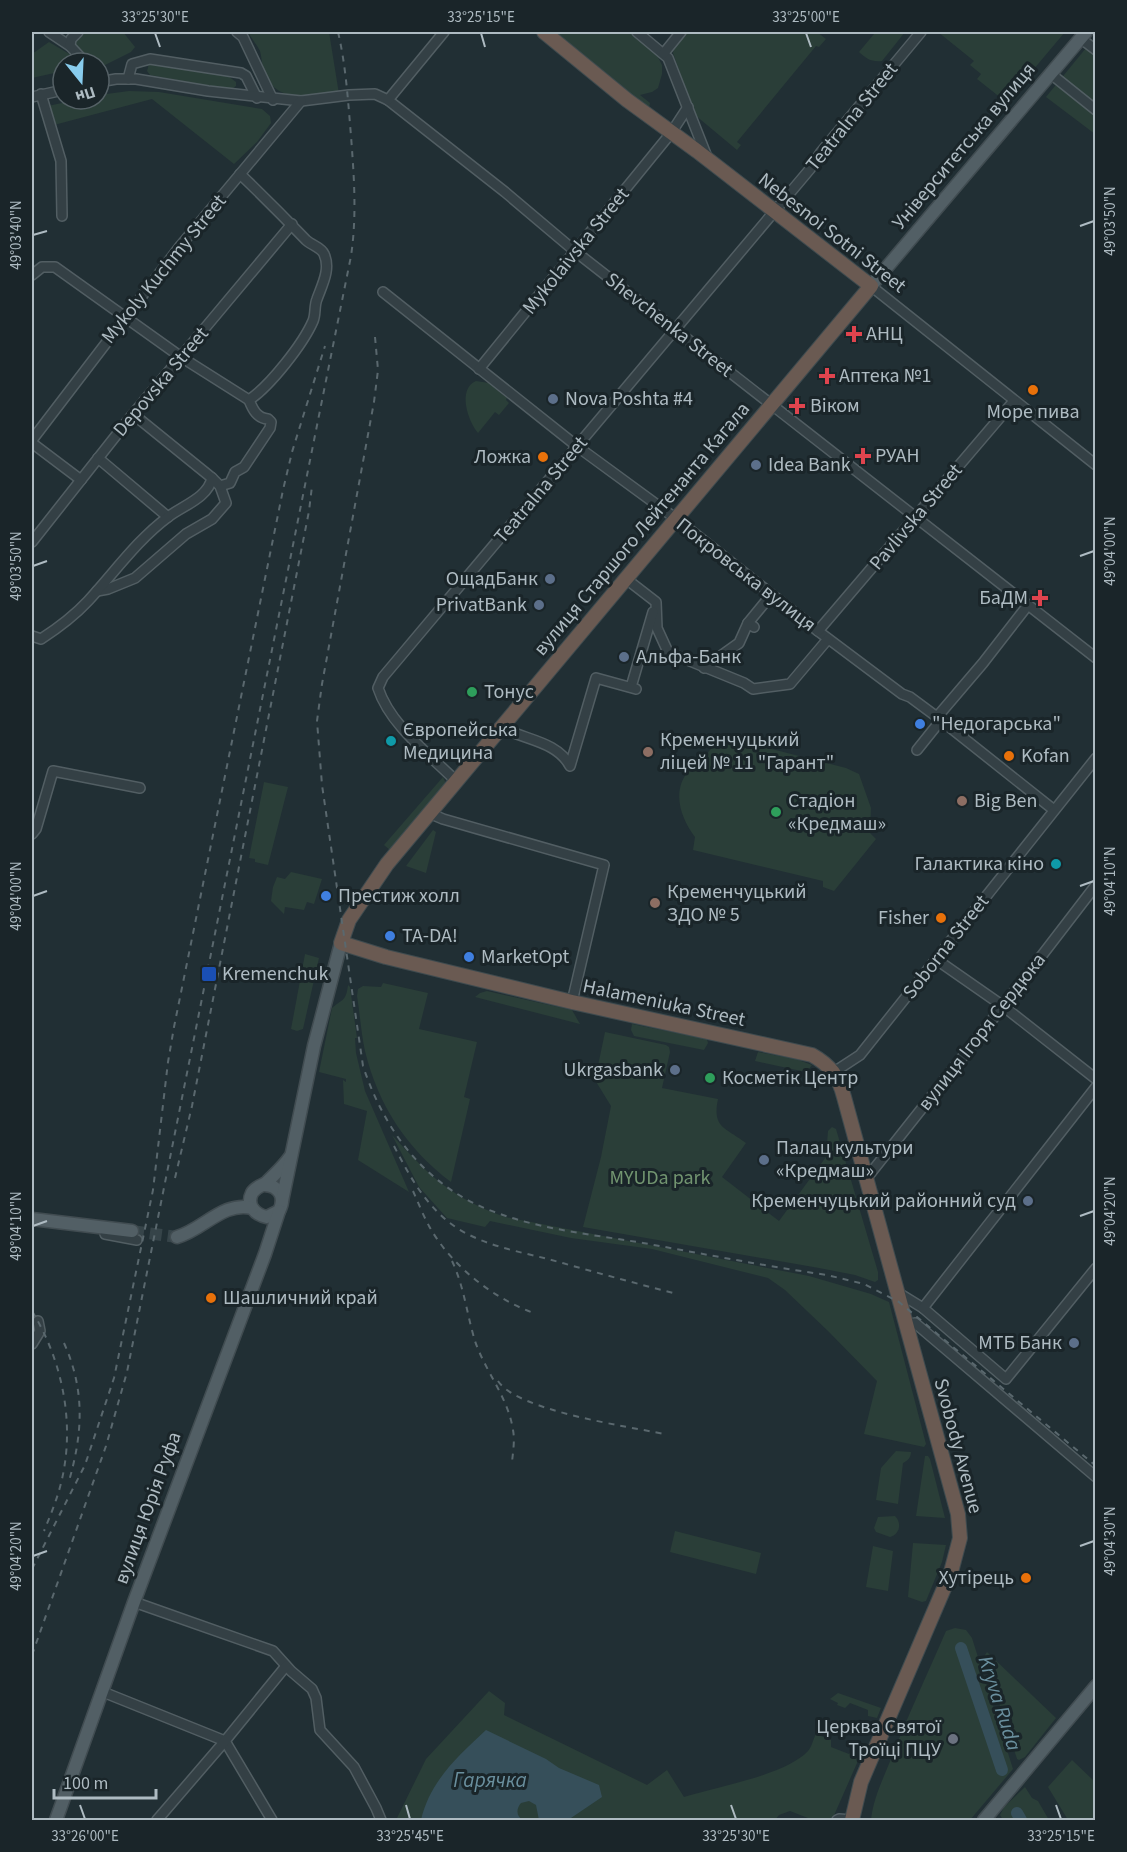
<svg xmlns="http://www.w3.org/2000/svg" width="1127" height="1852" font-family="'Source Sans 3',sans-serif">
<rect width="100%" height="100%" fill="#212f34"/>
<!-- green -->
<g fill="#2a3e38">
<polygon points="84,32 123,32 135,47 131,52 105,65 101,65 80,54 75,44 77,39"/>
<path d="M248,32H329L339,94C313,97 277,104 265,74C262,67 262,59 260,51C257,45 251,38 248,32Z"/>
<polygon points="551,32 629,32 656,53 662,65 662,74 658,88 652,92 640,95 650,103 649,109"/>
<polygon points="686,32 817,32 826,39 819,47 816,46 737,142 741,145 737,150 695,115 673,53 674,47"/>
<path d="M872,32H905L882,61C871,62 867,59 859,52L874,34Z"/>
<polygon points="938,32 1065,32 1006,102 977,79 981,74 970,65 974,61"/>
<polygon points="1095,37 1095,134 1046,97"/>
<polygon points="49,42 71,55 77,63 63,63 63,71 32,78 32,54"/>
<polygon points="149,64 228,76 236,82 236,86 230,90 150,75 147,71"/>
<polygon points="129,91 159,92 262,109 270,116 271,123 257,142 234,164 152,99 54,125 48,106 80,99 99,99 99,95"/>
<path d="M476,381L489,383L507,398L506,400L509,403L499,415L495,412L478,433C468,421 457,389 476,381Z"/>
<path d="M720,740L744,742L846,768L859,774L871,808L870,833L876,839L834,891L823,887V881L693,850L695,837C680,817 671,790 690,769C694,764 701,762 704,757C710,751 713,745 720,740Z"/>
<polygon points="443,777 446,784 390,850 384,845"/>
<polygon points="264,782 288,787 268,865 255,862 255,859 249,858"/>
<polygon points="433,830 436,832 426,873 406,866"/>
<polygon points="291,872 322,879 314,904 307,902 304,910 285,907 284,914 271,901 273,887 277,877 285,879"/>
<polygon points="305,954 319,958 303,1029 297,1031 291,1029"/>
<path d="M383,983L428,993L419,1029L477,1042L464,1097L470,1099L451,1182C407,1149 378,1105 365,1051C361,1033 360,1014 357,996L358,989L363,986L381,987Z"/>
<path d="M348,985L350,987L357,1038H355L356,1053L365,1091L409,1192L358,1160L367,1111L344,1104L343,1080L346,1082V1079L319,1072L332,1008C342,999 346,1002 348,985Z"/>
<polygon points="487,991 572,1010 580,1024 475,997 480,993"/>
<polygon points="632,1024 707,1039 708,1043 704,1050 634,1036 631,1030"/>
<path d="M605,1032L666,1045L669,1047L670,1052L662,1088L718,1099C712,1128 725,1127 746,1143L722,1177L779,1221L826,1157L828,1131L832,1127L836,1129L878,1272V1280L875,1282L855,1275L819,1268L583,1227L601,1157L611,1106L595,1080Z"/>
<polygon points="758,1052 796,1059 812,1065 809,1069 801,1071 755,1061"/>
<path d="M392,1135C430,1176 450,1197 505,1217L809,1276L871,1294L889,1302L926,1444L924,1447L864,1434L877,1381L828,1331L785,1290L768,1278L652,1249L571,1238L490,1221L485,1227L447,1218L419,1187Z"/>
<path d="M896,1451L911,1452C911,1458 907,1461 903,1463L898,1504L876,1500L881,1468Z"/>
<polygon points="925,1456 928,1456 930,1459 945,1518 916,1516"/>
<path d="M895,1516C902,1523 900,1534 890,1537L876,1532L874,1528L878,1517Z"/>
<polygon points="675,1531 761,1553 756,1574 670,1552"/>
<polygon points="913,1543 946,1545 942,1562 926,1601 922,1602 908,1597"/>
<polygon points="873,1546 893,1551 888,1591 866,1587"/>
<path d="M955,1628L966,1630L972,1638L1013,1769L970,1820H871C873,1799 883,1779 891,1759C908,1715 928,1673 946,1631Z"/>
<polygon points="987,1652 1056,1718 1025,1757 1019,1760 1017,1759 987,1665 985,1655"/>
<path d="M489,1691L505,1703L504,1715L647,1785L667,1770L684,1797C716,1787 786,1775 808,1751C812,1747 813,1739 816,1734L831,1740V1747L849,1754L853,1750L861,1754L832,1820H813L790,1811L779,1815L775,1820H396L426,1759Z"/>
<polygon points="838,1693 881,1708 877,1718 868,1716 868,1710 850,1703 845,1708 837,1705 838,1703 830,1699"/>
<polygon points="1072,1760 1095,1782 1095,1820 1068,1820 1048,1787"/>
<polygon points="1025,1787 1032,1798 1038,1801 1049,1820 1003,1820 1000,1815 1004,1807"/>
</g>
<!-- water -->
<path fill="#364f5a" d="M486,1730L546,1759L559,1768L599,1785L602,1797L568,1820H539L536,1805L529,1801L521,1803C516,1809 516,1816 523,1820H421C430,1781 458,1756 486,1730Z"/>
<g fill="none" stroke-linecap="round" stroke-linejoin="round">
<!-- river -->
<g stroke="#364f5a" stroke-width="12">
<polyline points="961,1648 1002,1770"/>
<polyline points="1017,1813 1021,1820"/>
</g>
<!-- major-tunnel -->
<polyline stroke="#364449" stroke-width="12" stroke-dasharray="12 6" stroke-linecap="butt" points="132,1231 177,1237"/>
<!-- minor casing -->
<g stroke="#525e63" stroke-width="12">
<g id="minor">
<polyline points="49,32 70,46"/>
<polyline points="78,32 71,39 70,46 86,63"/>
<polyline points="237,32 243,37 273,100"/>
<polyline points="637,32 668,58 707,157"/>
<polyline points="1080,38 1096,50"/>
<polyline points="664,53 681,32"/>
<polyline points="1051,74 1096,110"/>
<polyline points="128,79 132,64 150,59 241,73 246,76 257,98"/>
<polyline points="99,82 116,79 136,79 208,91 301,101 349,95 375,94 388,100 505,192 576,252 1096,658"/>
<polyline points="41,94 61,161 62,216"/>
<polyline points="32,97 63,90"/>
<polyline points="388,100 444,32"/>
<polyline points="32,275 42,267 55,267 181,357 249,400"/>
<polyline points="871,286 1096,465"/>
<polyline points="383,292 578,447 675,518 818,631 902,694 910,697 937,717 1054,810"/>
<polyline points="479,369 671,133 688,107"/>
<polyline points="133,414 212,478"/>
<polyline points="32,440 181,245 301,101"/>
<polyline points="32,443 81,480"/>
<polyline points="98,458 168,517"/>
<polyline points="32,542 133,414 292,224"/>
<polyline points="625,578 656,602 657,628 668,652 744,683 753,689 790,684 828,639"/>
<polyline points="97,591 108,589 135,578 186,534 212,519 226,503 220,486"/>
<polyline points="754,627 748,623 771,595"/>
<polyline points="818,631 1014,401"/>
<path d="M32,636L41,639C58,628 74,616 88,601C114,573 137,540 168,517C182,506 208,498 212,478L220,486L230,483L235,472L244,467L270,428L271,422L268,419C257,418 253,410 249,400C270,386 303,344 313,321C316,314 314,306 317,299C322,285 331,269 324,254C321,247 311,245 306,240C284,217 263,196 240,174"/>
<polyline points="704,668 739,643 748,623"/>
<polyline points="631,687 653,612"/>
<polyline points="937,717 983,663 1028,605"/>
<path d="M501,727C524,740 557,741 570,766L596,678L636,689"/>
<polyline points="917,750 941,720"/>
<path d="M456,781C429,754 390,725 378,688L383,677L810,169L821,152L921,32"/>
<polyline points="429,813 443,819 604,865 572,1002"/>
<polyline points="32,834 36,829 53,771 140,788"/>
<polyline points="937,960 1003,1006 1096,1079"/>
<polyline points="834,1072 860,1055 1096,758"/>
<polyline points="866,1179 1003,1006 1096,885"/>
<polyline points="105,1234 137,1240"/>
<polyline points="897,1292 923,1308 1006,1379 1096,1268"/>
<polyline points="923,1308 1096,1087"/>
<polyline points="906,1325 915,1323 1096,1477"/>
<polyline points="32,1344 40,1331 38,1321"/>
<polyline points="134,1602 273,1651 291,1671 312,1689 316,1698 320,1730 354,1767 376,1808 381,1820"/>
<polyline points="103,1692 225,1741 272,1820"/>
<polyline points="157,1820 225,1741 286,1666"/>
<polyline points="837,1820 839,1819 852,1820"/>
</g>
</g>
<!-- major casing -->
<g stroke="#414c51" stroke-width="15">
<g id="major">
<polyline points="871,286 1086,32"/>
<path d="M265,1185C280,1186 286,1198 279,1211L267,1217C255,1215 246,1205 252,1193C256,1186 263,1186 267,1182C275,1174 284,1166 290,1157"/>
<polyline points="282,1201 314,1046 341,943"/>
<polyline points="32,1219 132,1231"/>
<path d="M177,1237C203,1230 223,1201 252,1208"/>
<polyline points="56,1820 134,1602 265,1254 279,1211"/>
<polyline points="984,1820 1096,1686"/>
</g>
</g>
<!-- highway casing -->
<g stroke="#3f4b4f" stroke-width="16">
<path id="highway" d="M544,32L627,100L697,151L871,286L387,864L349,920L341,943L386,957L572,1002L812,1055C830,1065 839,1077 844,1097L958,1514L960,1538L951,1572L861,1782L852,1820"/>
</g>
<!-- minor -->
<use href="#minor" stroke="#344045" stroke-width="9"/>
<!-- major -->
<use href="#major" stroke="#525f65" stroke-width="12"/>
<!-- highway -->
<use href="#highway" stroke="#6a5a52" stroke-width="14"/>
<!-- rail -->
<g stroke="#5a686e" stroke-width="2" stroke-dasharray="6 6" stroke-linecap="butt">
<path d="M375,337L378,370L374,402L322,684L317,721L322,785L363,1066C386,1135 429,1190 500,1214C545,1230 596,1235 643,1243C704,1254 765,1266 827,1275L864,1284L899,1302L1096,1466"/>
<path d="M394,1146C409,1175 424,1203 450,1223C477,1244 516,1251 548,1259C591,1271 634,1283 677,1294"/>
<polyline points="175,1178 192,1106 309,511 312,486"/>
<path d="M413,1191C418,1202 423,1215 429,1226C450,1264 491,1297 531,1312"/>
<path d="M452,1261C464,1286 467,1315 475,1341C485,1371 508,1397 513,1430C515,1440 513,1452 512,1462"/>
<path d="M32,1311C62,1360 75,1422 62,1479C58,1497 51,1514 44,1531"/>
<path d="M64,1343C85,1390 83,1432 69,1481"/>
<path d="M498,1381C518,1411 626,1426 664,1434"/>
<polyline points="32,1569 85,1465 114,1378 153,1190 168,1062 174,1027 283,490 292,452 325,346"/>
<path d="M32,1655L106,1446L127,1372L351,256C357,216 354,176 351,136C348,101 346,66 338,32"/>
</g>
</g>
<!-- ticks -->
<path fill="none" stroke="#aebbc2" stroke-width="2" d="M155,33L160,47M481,33L485,47M806,33L811,47M1080,226L1094,221M33,235L47,231M1080,556L1094,551M33,566L47,561M1080,886L1094,881M33,896L47,891M1080,1216L1094,1211M33,1226L47,1221M1080,1546L1094,1541M33,1556L47,1551M80,1805L85,1819M406,1805L410,1819M731,1805L736,1819M1056,1805L1061,1819"/>
<!-- markers -->
<g fill="#e0444e" stroke="#1a2529" stroke-width="2">
<path d="M851 325h6v6h6v6h-6v6h-6v-6h-6v-6h6z"/>
<path d="M824 367h6v6h6v6h-6v6h-6v-6h-6v-6h6z"/>
<path d="M794 397h6v6h6v6h-6v6h-6v-6h-6v-6h6z"/>
<path d="M860 447h6v6h6v6h-6v6h-6v-6h-6v-6h6z"/>
<path d="M1037 589h6v6h6v6h-6v6h-6v-6h-6v-6h6z"/>
</g>
<g fill="#e8710a" stroke="#1a2529" stroke-width="2">
<circle cx="1033" cy="390" r="6"/>
<circle cx="543" cy="457" r="6"/>
<circle cx="1009" cy="756" r="6"/>
<circle cx="941" cy="918" r="6"/>
<circle cx="211" cy="1298" r="6"/>
<circle cx="1026" cy="1578" r="6"/>
</g>
<g fill="#5c6f8a" stroke="#1a2529" stroke-width="2">
<circle cx="553" cy="399" r="6"/>
<circle cx="756" cy="465" r="6"/>
<circle cx="550" cy="579" r="6"/>
<circle cx="539" cy="605" r="6"/>
<circle cx="624" cy="657" r="6"/>
<circle cx="675" cy="1070" r="6"/>
<circle cx="764" cy="1160" r="6"/>
<circle cx="1028" cy="1201" r="6"/>
<circle cx="1074" cy="1343" r="6"/>
</g>
<g fill="#2e9e5b" stroke="#1a2529" stroke-width="2">
<circle cx="472" cy="692" r="6"/>
<circle cx="776" cy="812" r="6"/>
<circle cx="710" cy="1078" r="6"/>
</g>
<g fill="#3f7fe0" stroke="#1a2529" stroke-width="2">
<circle cx="920" cy="724" r="6"/>
<circle cx="326" cy="896" r="6"/>
<circle cx="390" cy="936" r="6"/>
<circle cx="469" cy="957" r="6"/>
</g>
<g fill="#0f9aa8" stroke="#1a2529" stroke-width="2">
<circle cx="391" cy="741" r="6"/>
<circle cx="1056" cy="864" r="6"/>
</g>
<g fill="#8d6e63" stroke="#1a2529" stroke-width="2">
<circle cx="648" cy="752" r="6"/>
<circle cx="962" cy="801" r="6"/>
<circle cx="655" cy="903" r="6"/>
</g>
<rect fill="#1a4fb4" stroke="#1a2529" stroke-width="2" x="201" y="966" width="16" height="16" rx="3"/>
<circle fill="#6b7280" stroke="#1a2529" stroke-width="2" cx="953" cy="1739" r="6"/>
<g text-anchor="middle" dominant-baseline="central" stroke-width="6" stroke-linejoin="round" paint-order="stroke">
<!-- street labels -->
<g font-size="20" fill="#aebbc2" stroke="#1a2529">
<text transform="translate(852 117) rotate(-51)">Teatralna Street</text>
<text transform="translate(964 146) rotate(-50)">Університетська вулиця</text>
<text transform="translate(832 233) rotate(38)">Nebesnoi Sotni Street</text>
<text transform="translate(576 251) rotate(-51)">Mykolaivska Street</text>
<text transform="translate(164 269) rotate(-51)">Mykoly Kuchmy Street</text>
<text transform="translate(669 325) rotate(38)">Shevchenka Street</text>
<text transform="translate(161 382) rotate(-50)">Depovska Street</text>
<text transform="translate(541 490) rotate(-50)">Teatralna Street</text>
<text transform="translate(916 517) rotate(-50)">Pavlivska Street</text>
<text transform="translate(642 529) rotate(-50)">вулиця Старшого Лейтенанта Кагала</text>
<text transform="translate(746 575) rotate(38)">Покровська вулиця</text>
<text transform="translate(946 947) rotate(-52)">Soborna Street</text>
<text transform="translate(664 1003) rotate(12)">Halameniuka Street</text>
<text transform="translate(982 1032) rotate(-52)">вулиця Ігоря Сердюка</text>
<text transform="translate(958 1446) rotate(75)">Svobody Avenue</text>
<text transform="translate(148 1508) rotate(-70)">вулиця Юрія Руфа</text>
</g>
<!-- poi labels -->
<g font-size="20" fill="#aebbc2" stroke="#1a2529" text-anchor="start">
<text x="866" y="334">АНЦ</text>
<text x="839" y="376">Аптека №1</text>
<text x="565" y="399">Nova Poshta #4</text>
<text x="810" y="406">Віком</text>
<text x="1033" y="412" text-anchor="middle">Море пива</text>
<text x="875" y="456">РУАН</text>
<text x="531" y="457" text-anchor="end">Ложка</text>
<text x="768" y="465">Idea Bank</text>
<text x="538" y="579" text-anchor="end">ОщадБанк</text>
<text x="1028" y="598" text-anchor="end">БаДМ</text>
<text x="527" y="605" text-anchor="end">PrivatBank</text>
<text x="636" y="657">Альфа-Банк</text>
<text x="484" y="692">Тонус</text>
<text x="932" y="724">"Недогарська"</text>
<text x="403" y="730">Європейська<tspan x="403" dy="23">Медицина</tspan></text>
<text x="660" y="740">Кременчуцький<tspan x="660" dy="23">ліцей № 11 "Гарант"</tspan></text>
<text x="1021" y="756">Kofan</text>
<text x="788" y="801">Стадіон<tspan x="788" dy="23">«Кредмаш»</tspan></text>
<text x="974" y="801">Big Ben</text>
<text x="1044" y="864" text-anchor="end">Галактика кіно</text>
<text x="667" y="892">Кременчуцький<tspan x="667" dy="23">ЗДО № 5</tspan></text>
<text x="338" y="896">Престиж холл</text>
<text x="929" y="918" text-anchor="end">Fisher</text>
<text x="402" y="936">TA-DA!</text>
<text x="481" y="957">MarketOpt</text>
<text x="222" y="974">Kremenchuk</text>
<text x="663" y="1070" text-anchor="end">Ukrgasbank</text>
<text x="722" y="1078">Косметік Центр</text>
<text x="776" y="1148">Палац культури<tspan x="776" dy="23">«Кредмаш»</tspan></text>
<text x="1016" y="1201" text-anchor="end">Кременчуцький районний суд</text>
<text x="223" y="1298">Шашличний край</text>
<text x="1062" y="1343" text-anchor="end">МТБ Банк</text>
<text x="1014" y="1578" text-anchor="end">Хутірець</text>
<text x="941" y="1727" text-anchor="end">Церква Святої<tspan x="941" dy="23">Троїці ПЦУ</tspan></text>
</g>
<!-- park labels -->
<g font-size="20" fill="#729570" stroke="#1a2529">
<text x="660" y="1178">MYUDa park</text>
</g>
<!-- water labels -->
<g font-size="21" font-style="italic" fill="#6a8f9e" stroke="#1a2529">
<text transform="translate(1000 1703) rotate(72)">Kryva Ruda</text>
<text x="490" y="1780">Гарячка</text>
</g>
</g>
<!-- border -->
<rect width="1127" height="1852" fill="none" stroke="#1a2529" stroke-width="66"/>
<!-- north arrow -->
<g transform="translate(81 81) rotate(162)"><circle r="28" fill="#1a2529" stroke="#556166" stroke-width="1.5"/>
<path d="M0-4.5L10 22L0 15L-10 22Z" fill="#88cced"/>
<text y="-9" font-size="16" font-weight="bold" text-anchor="middle" fill="#aebbc2">Пн</text>
</g>
<!-- scale -->
<path d="M54 1789v9h102v-9" fill="none" stroke="#aebbc2" stroke-width="3"/>
<text x="63" y="1789" font-size="18" fill="#aebbc2" stroke="#1a2529" stroke-width="4.5" paint-order="stroke">100 m</text>
<rect x="33" y="33" width="1061" height="1786" fill="none" stroke="#aebbc2" stroke-width="2"/>
<g font-size="15" text-anchor="middle" fill="#aebbc2">
<text x="155" y="22">33°25'30"E</text>
<text x="481" y="22">33°25'15"E</text>
<text x="806" y="22">33°25'00"E</text>
<text transform="translate(1110 221) rotate(-90)" y="5">49°03'50"N</text>
<text transform="translate(16 235) rotate(-90)" y="5">49°03'40"N</text>
<text transform="translate(1110 551) rotate(-90)" y="5">49°04'00"N</text>
<text transform="translate(16 566) rotate(-90)" y="5">49°03'50"N</text>
<text transform="translate(1110 881) rotate(-90)" y="5">49°04'10"N</text>
<text transform="translate(16 896) rotate(-90)" y="5">49°04'00"N</text>
<text transform="translate(1110 1211) rotate(-90)" y="5">49°04'20"N</text>
<text transform="translate(16 1226) rotate(-90)" y="5">49°04'10"N</text>
<text transform="translate(1110 1541) rotate(-90)" y="5">49°04'30"N</text>
<text transform="translate(16 1556) rotate(-90)" y="5">49°04'20"N</text>
<text x="85" y="1841">33°26'00"E</text>
<text x="410" y="1841">33°25'45"E</text>
<text x="736" y="1841">33°25'30"E</text>
<text x="1061" y="1841">33°25'15"E</text>
</g>
</svg>
